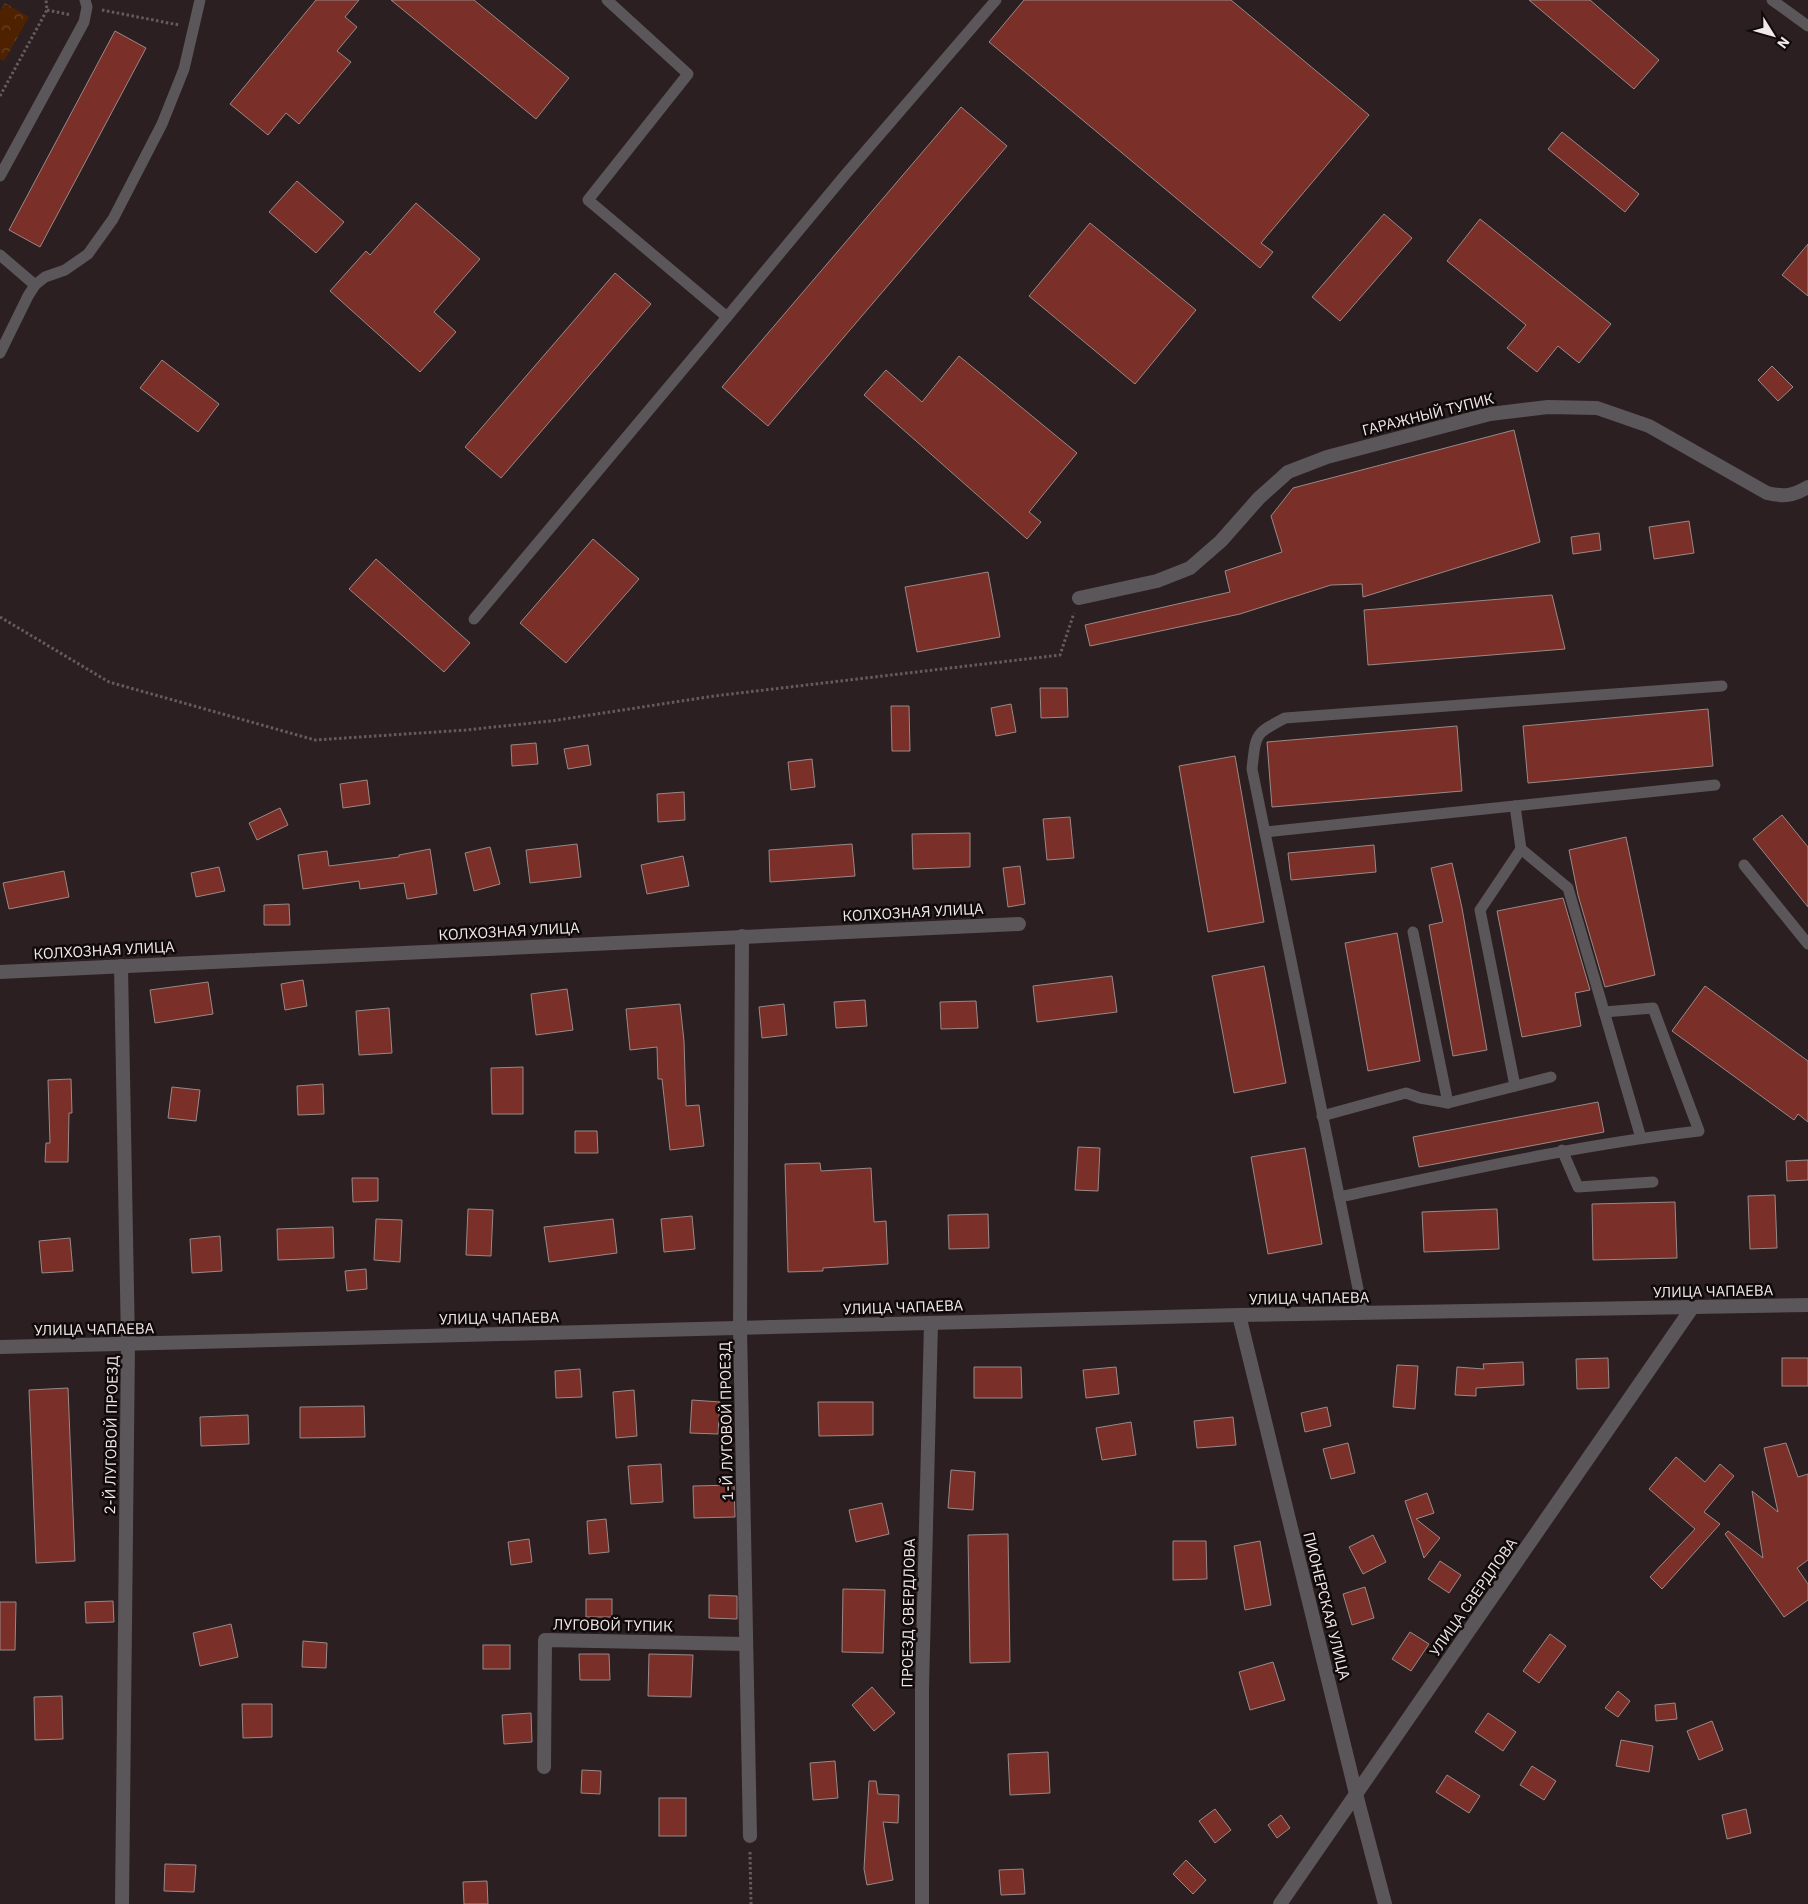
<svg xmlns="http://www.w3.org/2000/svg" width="1808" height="1904" font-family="'IBM Plex Sans',sans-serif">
<defs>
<pattern id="park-crowns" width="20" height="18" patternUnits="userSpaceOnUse" patternTransform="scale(1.25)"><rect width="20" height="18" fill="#4e2201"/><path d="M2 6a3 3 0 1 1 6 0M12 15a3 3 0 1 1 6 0" fill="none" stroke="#684226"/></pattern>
</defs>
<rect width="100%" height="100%" fill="#2b1f21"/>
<!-- park -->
<polygon fill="url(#park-crowns)" points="5,3 29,17 4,61 0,59 0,11"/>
<!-- building -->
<g fill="#7a2f28" stroke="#998987">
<polygon points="316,0 359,0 345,17 357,27 337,51 351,62 299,124 286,113 268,135 230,104"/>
<polygon points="391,0 474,0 569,78 536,119"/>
<polygon points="1024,0 1231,0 1369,115 1261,243 1273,252 1260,268 989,42"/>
<polygon points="1529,0 1590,0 1659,60 1634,89"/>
<polygon points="115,31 146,48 40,247 9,230"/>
<polygon points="961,107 1007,146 768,426 722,387"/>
<polygon points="1562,132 1639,194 1625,212 1548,149"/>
<polygon points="297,181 344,222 316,253 269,212"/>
<polygon points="416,203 480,259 434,312 456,332 420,372 330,291 366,251 370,255"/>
<polygon points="1384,214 1412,238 1340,321 1312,297"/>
<polygon points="1480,219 1611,324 1579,363 1558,346 1537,372 1507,348 1526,325 1447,261"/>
<polygon points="1090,223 1196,310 1135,384 1029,296"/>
<polygon points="1808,244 1808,296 1782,275"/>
<polygon points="615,273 651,304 501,478 465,447"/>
<polygon points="959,356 1077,453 1029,512 1041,522 1027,539 864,395 886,370 922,402"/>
<polygon points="162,360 219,404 198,432 140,388"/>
<polygon points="1772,366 1793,387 1778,401 1758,380"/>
<polygon points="1514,430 1540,542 1363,597 1362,584 1331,585 1240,614 1090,646 1085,625 1230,592 1225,571 1282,552 1271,516 1293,488"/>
<polygon points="1689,521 1694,553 1654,559 1649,527"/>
<polygon points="1599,533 1601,550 1573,554 1571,537"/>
<polygon points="593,539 639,579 566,663 520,623"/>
<polygon points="376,559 470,643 444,672 349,589"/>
<polygon points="988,572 1000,637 917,652 905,587"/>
<polygon points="1552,595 1565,649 1368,665 1364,610"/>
<polygon points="1040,688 1067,688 1068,717 1041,718"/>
<polygon points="1011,704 1016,732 996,736 991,708"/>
<polygon points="891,706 909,706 910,751 892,751"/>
<polygon points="1708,709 1713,766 1528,783 1523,726"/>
<polygon points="1457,726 1462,791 1272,807 1267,742"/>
<polygon points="536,743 538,764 512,766 511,745"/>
<polygon points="588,745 591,765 568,769 564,749"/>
<polygon points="1235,756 1264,922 1208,932 1179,766"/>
<polygon points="812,759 815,787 791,790 788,762"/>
<polygon points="367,780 370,804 343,808 340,784"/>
<polygon points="684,792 685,820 658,822 657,794"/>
<polygon points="280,808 288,825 257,840 249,823"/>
<polygon points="1782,815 1808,847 1808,907 1753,839"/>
<polygon points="1070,817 1074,858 1047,860 1043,819"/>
<polygon points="970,833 970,867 913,869 912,834"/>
<polygon points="1626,837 1655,975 1605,987 1578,895 1569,850"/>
<polygon points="577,844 581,877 530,883 526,850"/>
<polygon points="852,844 855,876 770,882 769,850"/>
<polygon points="1374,845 1376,872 1291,880 1288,853"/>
<polygon points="490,847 500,884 474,891 465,853"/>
<polygon points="430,849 437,894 407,899 404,883 360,889 359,881 303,889 298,855 327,851 329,866 399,857 399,855"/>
<polygon points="683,856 689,886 647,894 641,865"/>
<polygon points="1452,863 1462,908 1487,1050 1453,1056 1429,925 1443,922 1431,868"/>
<polygon points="1020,866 1025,904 1008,907 1003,868"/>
<polygon points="219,867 225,891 196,897 191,873"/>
<polygon points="64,871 69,897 9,909 3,883"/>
<polygon points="1563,898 1590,990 1575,993 1581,1026 1522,1037 1497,911"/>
<polygon points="289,904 290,925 264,925 264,905"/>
<polygon points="1397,933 1420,1061 1368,1071 1345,943"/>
<polygon points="1264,966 1286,1083 1234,1093 1212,976"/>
<polygon points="1112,976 1117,1012 1037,1022 1033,986"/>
<polygon points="303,980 307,1006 285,1010 281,984"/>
<polygon points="208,982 213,1014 155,1023 150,990"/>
<polygon points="1705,986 1808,1061 1808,1122 1798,1114 1794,1120 1672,1031"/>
<polygon points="567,989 573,1030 536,1035 531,994"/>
<polygon points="865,1000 867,1026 836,1028 834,1002"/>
<polygon points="976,1001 978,1028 941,1029 940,1002"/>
<polygon points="680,1004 684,1041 686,1106 699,1105 704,1146 670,1150 662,1079 658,1079 657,1047 630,1050 626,1009"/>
<polygon points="784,1004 787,1035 762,1038 759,1007"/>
<polygon points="389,1008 392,1053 359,1055 356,1011"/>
<polygon points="523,1067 523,1114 492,1114 491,1068"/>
<polygon points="71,1079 72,1113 69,1113 68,1162 45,1162 46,1143 50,1143 48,1080"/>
<polygon points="323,1084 324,1114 298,1115 297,1086"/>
<polygon points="172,1087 200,1090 196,1121 168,1118"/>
<polygon points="1598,1102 1604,1132 1419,1167 1413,1137"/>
<polygon points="575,1131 597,1131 598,1153 575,1153"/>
<polygon points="1078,1147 1100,1148 1098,1191 1075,1190"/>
<polygon points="1305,1148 1322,1244 1268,1254 1251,1157"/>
<polygon points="1808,1160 1808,1180 1787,1181 1786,1161"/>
<polygon points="820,1163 821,1171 871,1168 874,1222 886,1221 888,1264 823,1268 823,1271 788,1272 785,1164"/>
<polygon points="352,1178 378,1178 378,1201 353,1202"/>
<polygon points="1775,1195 1777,1248 1750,1249 1748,1196"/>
<polygon points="1675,1202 1677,1258 1593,1260 1592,1204"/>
<polygon points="468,1209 493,1210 491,1256 466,1255"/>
<polygon points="1497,1209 1499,1249 1424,1252 1422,1212"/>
<polygon points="988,1214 989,1248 949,1249 948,1215"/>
<polygon points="692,1216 695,1249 664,1252 661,1219"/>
<polygon points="376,1219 402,1220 400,1262 374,1260"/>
<polygon points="613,1219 617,1253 549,1262 544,1227"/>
<polygon points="333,1227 334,1258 278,1260 277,1229"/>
<polygon points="220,1236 222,1271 192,1273 190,1239"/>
<polygon points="70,1238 73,1271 42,1273 39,1241"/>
<polygon points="366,1269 367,1289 347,1291 345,1271"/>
<polygon points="1608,1358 1609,1388 1577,1389 1576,1359"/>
<rect x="1782" y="1358" width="26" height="28"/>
<polygon points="1523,1362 1524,1385 1476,1388 1476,1396 1455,1395 1457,1367 1484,1369 1483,1364"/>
<polygon points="1397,1365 1418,1366 1415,1409 1393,1407"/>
<polygon points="974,1367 1021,1367 1022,1398 974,1398"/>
<polygon points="1116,1367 1119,1394 1086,1398 1083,1370"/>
<polygon points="580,1369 582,1397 556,1398 555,1371"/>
<polygon points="68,1388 75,1561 36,1563 29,1390"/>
<polygon points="634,1390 637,1436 616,1438 613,1392"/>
<polygon points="692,1400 720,1402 718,1434 690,1433"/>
<polygon points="818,1402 873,1402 873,1435 819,1436"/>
<polygon points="364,1406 365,1437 300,1438 300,1407"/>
<polygon points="1327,1407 1331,1426 1305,1432 1301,1413"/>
<polygon points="248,1415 249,1444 201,1446 200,1417"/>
<polygon points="1233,1417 1236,1445 1197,1448 1194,1421"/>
<polygon points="1131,1422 1136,1455 1102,1460 1096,1428"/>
<polygon points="1348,1443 1355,1473 1331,1479 1323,1449"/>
<polygon points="1786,1443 1798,1477 1808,1474 1808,1560 1797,1568 1808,1584 1808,1600 1784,1617 1725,1534 1728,1531 1763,1558 1752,1491 1778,1512 1764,1448"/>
<polygon points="1676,1457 1705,1482 1720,1464 1734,1476 1704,1512 1720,1524 1662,1589 1650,1577 1695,1529 1649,1489"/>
<polygon points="661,1464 663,1502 631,1504 628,1466"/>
<polygon points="951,1470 975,1472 973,1510 948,1508"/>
<polygon points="734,1485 735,1517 694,1518 693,1486"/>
<polygon points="1427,1493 1434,1513 1416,1519 1440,1538 1424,1558 1405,1501"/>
<polygon points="882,1503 889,1534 856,1542 849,1510"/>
<polygon points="606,1519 609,1552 589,1554 587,1521"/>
<polygon points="1008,1534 1010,1662 970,1663 968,1535"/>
<polygon points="1373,1535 1386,1562 1363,1574 1349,1547"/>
<polygon points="529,1539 532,1562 511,1565 508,1542"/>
<polygon points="1173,1541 1206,1541 1207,1579 1173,1580"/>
<polygon points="1260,1541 1271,1605 1245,1610 1234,1546"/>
<polygon points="1440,1561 1461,1575 1449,1593 1428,1579"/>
<polygon points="1365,1587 1374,1618 1352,1625 1343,1594"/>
<polygon points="843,1589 885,1590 883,1653 842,1652"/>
<polygon points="709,1595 737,1596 737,1619 709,1618"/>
<rect x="586" y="1599" width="26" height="18"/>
<polygon points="113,1601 114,1622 86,1623 85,1602"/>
<polygon points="0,1602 16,1602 15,1650 0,1650"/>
<polygon points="231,1624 238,1657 200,1666 193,1633"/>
<polygon points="1410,1632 1429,1644 1411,1671 1392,1659"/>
<polygon points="1550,1634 1566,1646 1539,1683 1523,1671"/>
<polygon points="303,1641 327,1643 326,1668 302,1667"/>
<rect x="483" y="1645" width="27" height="24"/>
<polygon points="579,1654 609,1654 610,1680 580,1680"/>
<polygon points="649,1654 693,1655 691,1697 648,1696"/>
<polygon points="1273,1662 1285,1700 1250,1710 1239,1672"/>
<polygon points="872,1687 895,1713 874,1731 852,1705"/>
<polygon points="1618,1691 1630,1701 1618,1717 1605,1708"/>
<polygon points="62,1696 63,1739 35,1740 34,1697"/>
<polygon points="1675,1703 1677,1719 1656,1721 1655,1705"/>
<polygon points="242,1704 272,1704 272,1737 243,1738"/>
<polygon points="531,1713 532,1742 504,1744 502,1715"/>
<polygon points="1488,1713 1516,1732 1503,1751 1475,1732"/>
<polygon points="1712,1721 1723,1750 1699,1760 1687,1731"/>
<polygon points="1621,1740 1653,1746 1649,1772 1616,1766"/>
<polygon points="1048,1752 1050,1793 1010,1795 1008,1754"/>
<polygon points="835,1761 838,1798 813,1800 810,1763"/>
<polygon points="1532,1766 1556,1781 1544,1800 1520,1785"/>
<polygon points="582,1770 601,1771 600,1794 581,1793"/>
<polygon points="1447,1775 1480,1796 1469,1813 1436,1792"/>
<polygon points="869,1781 876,1781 878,1794 899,1795 898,1823 883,1822 893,1880 867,1885 864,1869"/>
<rect x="659" y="1798" width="27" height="38"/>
<polygon points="1215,1809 1231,1830 1215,1843 1199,1821"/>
<polygon points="1746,1809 1751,1833 1727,1839 1722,1815"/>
<polygon points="1281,1815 1290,1828 1277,1838 1268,1825"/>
<polygon points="1186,1860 1206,1880 1193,1894 1173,1874"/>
<polygon points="165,1864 196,1865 194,1892 164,1891"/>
<polygon points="1023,1869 1025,1894 1001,1895 999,1870"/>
<polygon points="487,1881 488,1904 464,1904 463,1882"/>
</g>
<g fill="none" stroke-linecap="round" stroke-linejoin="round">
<!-- path -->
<g stroke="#665b5d" stroke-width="3" stroke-dasharray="2.5 2.5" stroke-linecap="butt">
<polyline points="47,10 71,15"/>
<polyline points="102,10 179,25"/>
<polyline points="0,96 47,10 46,0"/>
<polyline points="0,617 109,682 315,740 466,730 551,721 714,696 1060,655 1074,613"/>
<polyline points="750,1852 751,1904"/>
</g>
<!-- service -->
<g stroke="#5b5659" stroke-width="11">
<polyline points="607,0 688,74 588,200 727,317 845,175 996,0"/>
<polyline points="1772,0 1808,26"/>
<polyline points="0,176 84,22 87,7 85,0"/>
<polyline points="0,255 35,285"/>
<polyline points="0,353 28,296 35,285 45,277 65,270 88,254 113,219 162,124 184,69 200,0"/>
<polyline points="474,619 727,317"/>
<polyline points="1265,832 1715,785"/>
<polyline points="1521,849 1568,888 1641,1138"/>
<polyline points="1744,865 1808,944"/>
<polyline points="1413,932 1448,1103"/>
<polyline points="1515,1086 1480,910 1521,849 1515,806"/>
<polyline points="1322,1116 1406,1093 1420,1098 1448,1103 1551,1077"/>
<polyline points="1562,1150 1578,1187 1653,1182"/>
<path d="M1339,1197C1459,1172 1577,1145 1699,1131L1653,1008L1604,1012"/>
<path d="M1363,1313L1252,769C1256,734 1254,734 1285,718L1722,686"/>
</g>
<!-- minor -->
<g stroke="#5b5659" stroke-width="14">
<path d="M1079,598L1157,581L1190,568L1221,541L1259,498L1288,472L1327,457L1490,414L1548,407L1597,408L1649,426L1767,493C1785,497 1792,496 1808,487"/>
<polyline points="742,936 740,1328 750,1836"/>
<polyline points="121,966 128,1344 122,1904"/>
<polyline points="0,972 1019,924"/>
<polyline points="1239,1315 1356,1794 1385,1904"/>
<polyline points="544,1767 545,1640 746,1644"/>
<polyline points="922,1904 922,1689 931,1323"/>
<polyline points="1280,1904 1692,1308"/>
</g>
<!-- tertiary -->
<polyline stroke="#5b5659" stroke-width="14" points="0,1347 1239,1315 1808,1305"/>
</g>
<g text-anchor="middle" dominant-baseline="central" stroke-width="5" stroke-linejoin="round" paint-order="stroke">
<!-- street labels -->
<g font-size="15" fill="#f0e8e9" stroke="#100a0b">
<text transform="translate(1428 414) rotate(-14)">ГАРАЖНЫЙ ТУПИК</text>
<text transform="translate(913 912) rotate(-3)">КОЛХОЗНАЯ УЛИЦА</text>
<text transform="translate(509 931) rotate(-3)">КОЛХОЗНАЯ УЛИЦА</text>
<text transform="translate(104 950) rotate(-3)">КОЛХОЗНАЯ УЛИЦА</text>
<text transform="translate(1713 1291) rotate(-1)">УЛИЦА ЧАПАЕВА</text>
<text transform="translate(1309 1298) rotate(-1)">УЛИЦА ЧАПАЕВА</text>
<text transform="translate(903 1307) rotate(-2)">УЛИЦА ЧАПАЕВА</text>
<text transform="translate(499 1318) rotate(-1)">УЛИЦА ЧАПАЕВА</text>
<text transform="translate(94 1329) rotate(-1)">УЛИЦА ЧАПАЕВА</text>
<text transform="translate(726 1421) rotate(-91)">1-Й ЛУГОВОЙ ПРОЕЗД</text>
<text transform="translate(111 1435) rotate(-89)">2-Й ЛУГОВОЙ ПРОЕЗД</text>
<text transform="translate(1473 1597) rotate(-55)">УЛИЦА СВЕРДЛОВА</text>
<text transform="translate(1327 1606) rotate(76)">ПИОНЕРСКАЯ УЛИЦА</text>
<text transform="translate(908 1613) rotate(-89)">ПРОЕЗД СВЕРДЛОВА</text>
<text transform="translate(613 1625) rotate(1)">ЛУГОВОЙ ТУПИК</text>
</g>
</g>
<!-- north arrow -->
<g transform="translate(1773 35) rotate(127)" stroke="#100a0b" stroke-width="4" paint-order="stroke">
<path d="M0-4L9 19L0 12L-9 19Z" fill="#f0e8e9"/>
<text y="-8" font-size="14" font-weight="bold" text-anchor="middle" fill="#f0e8e9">N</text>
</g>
</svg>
